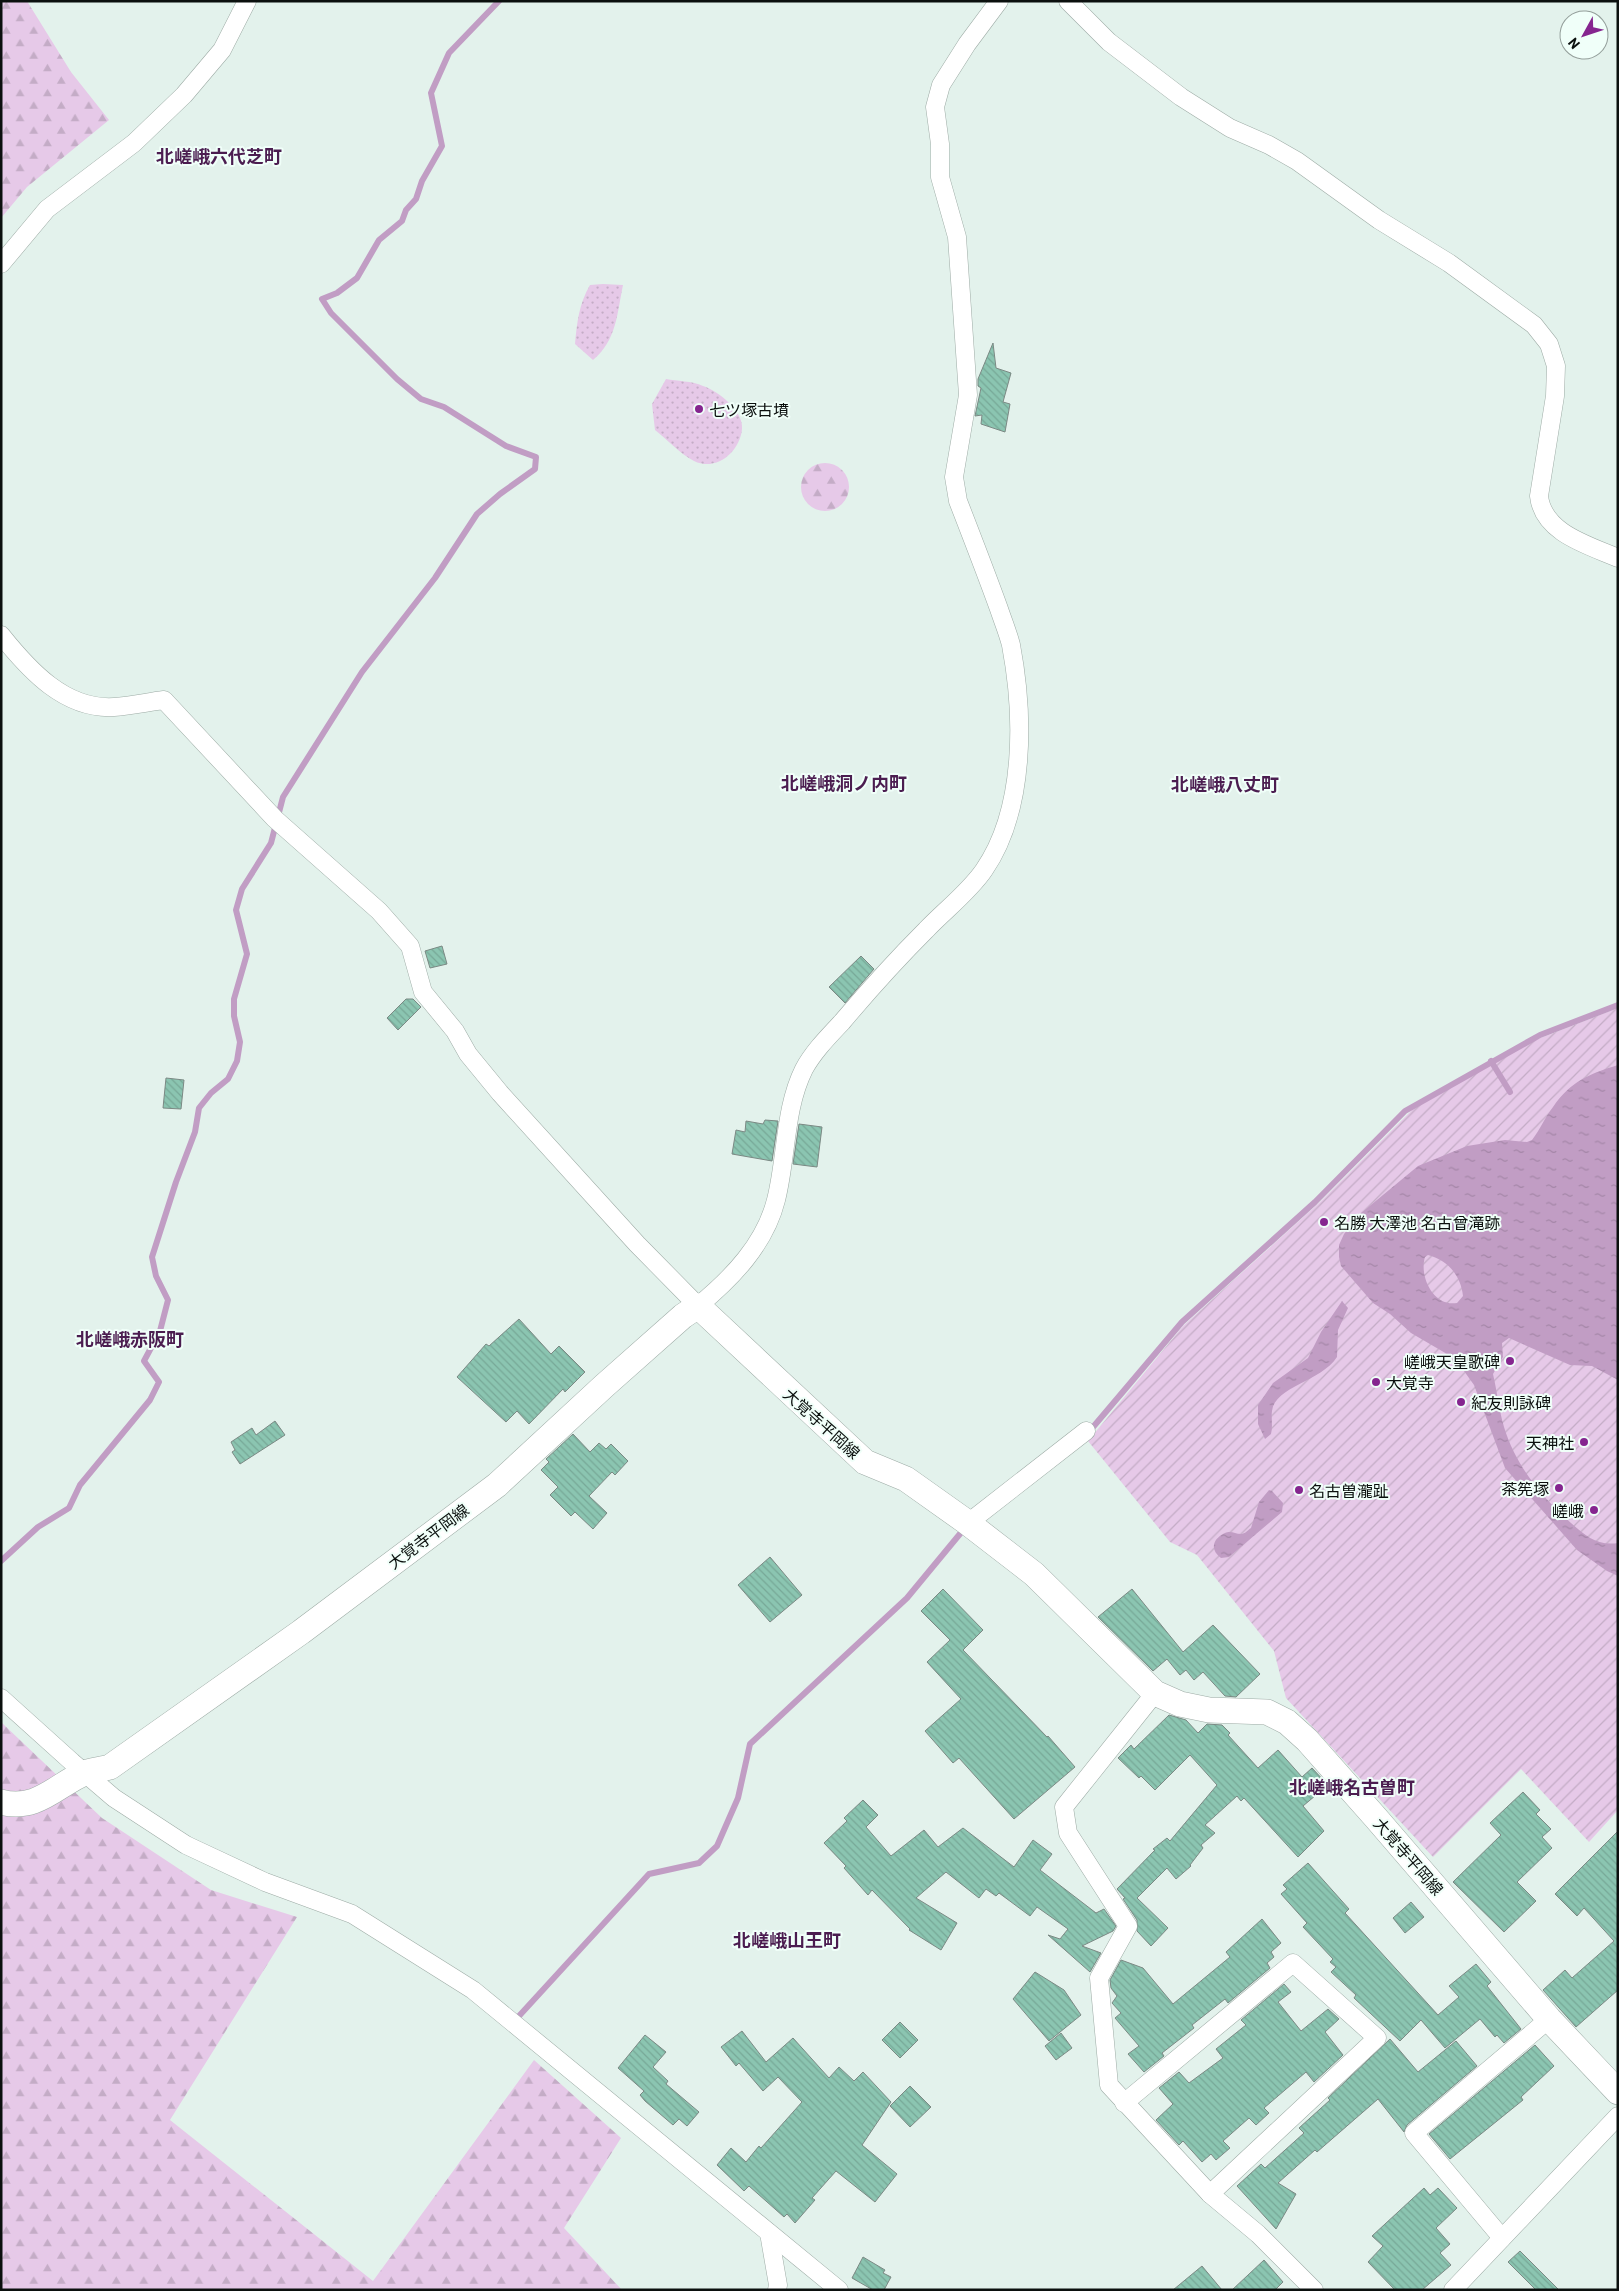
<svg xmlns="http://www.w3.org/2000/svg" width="1619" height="2291" font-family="Barlow,'Noto Sans JP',sans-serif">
<defs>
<pattern id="grass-dots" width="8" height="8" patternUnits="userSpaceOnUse" patternTransform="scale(1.25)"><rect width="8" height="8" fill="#e6c9e8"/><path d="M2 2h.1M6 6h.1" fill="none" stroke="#c4acc6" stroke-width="1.8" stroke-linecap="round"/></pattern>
<pattern id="forest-firs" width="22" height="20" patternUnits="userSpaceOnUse" patternTransform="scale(1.25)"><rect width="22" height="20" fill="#e6c9e8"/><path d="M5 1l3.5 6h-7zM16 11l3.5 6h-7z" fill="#c4acc6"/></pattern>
<pattern id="garden-furrows" width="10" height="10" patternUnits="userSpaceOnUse" patternTransform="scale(1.25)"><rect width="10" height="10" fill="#e6c9e8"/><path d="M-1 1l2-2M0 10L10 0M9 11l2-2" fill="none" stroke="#c4acc6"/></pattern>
<pattern id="water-ripples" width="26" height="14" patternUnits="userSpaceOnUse" patternTransform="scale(1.25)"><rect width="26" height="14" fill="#c19dc4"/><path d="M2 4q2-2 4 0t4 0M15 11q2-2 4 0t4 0" fill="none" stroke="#a486a7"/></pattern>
<pattern id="building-back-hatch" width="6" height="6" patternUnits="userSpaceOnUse" patternTransform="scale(1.25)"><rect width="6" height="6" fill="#8bc5b1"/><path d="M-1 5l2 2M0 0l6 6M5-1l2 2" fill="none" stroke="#77a897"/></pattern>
</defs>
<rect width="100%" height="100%" fill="#e3f2ec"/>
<!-- grass -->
<g fill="url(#grass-dots)">
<path d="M603,284L623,285C617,313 617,340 593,360L575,344C577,322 579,304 590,285Z"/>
<path d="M666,379C677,381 692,381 703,386C718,391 744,411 742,429C740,452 716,472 694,461C680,454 667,439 655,430L652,404Z"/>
</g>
<!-- forest -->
<g fill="url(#forest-firs)">
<polygon points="1,1 27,1 71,72 109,120 27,187 1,218"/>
<circle cx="825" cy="487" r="24"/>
<polygon points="1,1722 102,1818 211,1890 297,1917 170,2120 373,2281 534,2060 621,2138 564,2228 622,2290 1,2290"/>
</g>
<!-- garden -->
<polygon fill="url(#garden-furrows)" points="1618,1008 1618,1810 1589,1842 1521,1769 1433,1857 1286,1698 1274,1651 1197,1555 1170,1542 1088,1441 1183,1326 1321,1201 1412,1110 1525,1044"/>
<!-- water -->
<g fill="url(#water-ripples)" fill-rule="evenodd">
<path d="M1618,1065V1380L1592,1366L1570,1365L1509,1338L1502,1343L1503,1357L1493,1374C1497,1391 1499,1410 1504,1427C1516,1466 1541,1496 1571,1523C1586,1536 1597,1546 1618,1543V1576L1607,1571L1577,1550L1505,1468L1474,1385L1464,1371L1447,1354L1411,1333L1390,1314L1373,1303L1341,1266L1339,1257V1245L1344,1234L1360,1214L1418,1166L1467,1146L1505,1140L1527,1142L1532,1140C1540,1130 1545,1117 1553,1107C1571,1081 1589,1074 1618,1065ZM1428,1255C1448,1260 1461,1276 1463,1296L1457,1303C1433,1307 1419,1276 1425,1257Z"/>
<path d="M1342,1301L1348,1308L1338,1330L1337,1357C1321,1382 1275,1386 1272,1411C1271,1418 1273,1426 1271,1434L1265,1439L1258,1424V1405L1273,1383L1308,1358L1321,1332Z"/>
<path d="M1269,1490L1272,1491L1283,1503L1282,1512L1229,1557L1221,1558C1210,1550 1212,1539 1225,1533C1231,1530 1235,1534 1241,1534C1245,1534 1248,1530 1251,1528L1259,1502Z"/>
</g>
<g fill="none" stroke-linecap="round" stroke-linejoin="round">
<!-- stream -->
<g stroke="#c19dc4" stroke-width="6">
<polyline points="1491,1061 1510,1092"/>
<polyline points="1088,1433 1182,1322 1315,1202 1405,1111 1540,1035 1618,1005"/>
<polyline points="1,1561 38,1527 69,1508 80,1485 150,1400 159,1382 144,1361 160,1331 168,1300 156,1276 152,1257 176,1182 195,1132 199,1108 211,1093 228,1079 237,1061 240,1042 234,1016 234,999 247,954 236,910 242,889 271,843 283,797 362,672 435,578 477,514 500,494 535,469 536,457 506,446 444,407 421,399 397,379 331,313 322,299 337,293 357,278 379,240 402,221 406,210 416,199 422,181 442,146 431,93 449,53 499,1"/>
<polyline points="519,2016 649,1874 699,1863 717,1846 738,1798 750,1744 907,1598 964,1529"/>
</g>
</g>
<!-- building -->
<g fill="url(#building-back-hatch)" stroke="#7b8984">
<polygon points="993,343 996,368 1011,373 1003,402 1010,404 1005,432 981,424 982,415 975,416 981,388 978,386 978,379"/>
<polygon points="442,946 447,964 430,968 425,951"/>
<polygon points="861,956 874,969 845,1003 829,987"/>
<polygon points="406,999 413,999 421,1007 398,1030 387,1018"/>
<polygon points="166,1078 184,1080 181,1109 163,1108"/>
<polygon points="765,1120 778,1121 772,1161 732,1154 736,1130 745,1132 746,1121 763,1124"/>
<polygon points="799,1124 822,1127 817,1167 793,1164"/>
<polygon points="519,1319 551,1354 559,1346 585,1372 565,1392 563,1389 529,1424 517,1411 506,1422 457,1377 486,1344 489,1346"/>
<polygon points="275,1421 285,1435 240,1464 232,1452 235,1450 231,1442 252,1428 256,1435"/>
<polygon points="573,1434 590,1452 599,1443 606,1449 611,1444 628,1461 615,1475 612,1472 589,1496 607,1513 593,1529 575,1512 571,1516 550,1495 558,1487 541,1470 549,1462 546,1459"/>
<polygon points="770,1557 802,1595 770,1622 738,1585"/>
<polygon points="943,1589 983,1630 963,1650 1047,1737 1048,1736 1075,1767 1014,1819 959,1758 953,1763 925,1731 961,1699 927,1662 950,1640 921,1611"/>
<polygon points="1132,1589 1183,1652 1213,1625 1260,1674 1236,1697 1225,1696 1203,1672 1194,1680 1186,1670 1180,1675 1167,1659 1153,1671 1098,1617"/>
<polygon points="1169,1715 1186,1720 1198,1733 1207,1724 1222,1725 1230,1733 1228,1735 1258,1768 1278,1750 1302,1777 1312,1768 1328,1785 1303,1806 1324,1831 1298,1857 1244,1798 1241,1801 1237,1796 1205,1825 1215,1833 1201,1845 1203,1848 1190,1865 1191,1866 1176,1879 1167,1868 1137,1898 1168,1928 1151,1946 1137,1931 1137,1920 1123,1899 1125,1898 1117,1889 1155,1850 1153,1849 1167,1838 1170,1841 1217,1785 1190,1755 1155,1790 1141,1776 1139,1778 1118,1758 1131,1745 1134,1749"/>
<polygon points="1523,1792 1540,1810 1536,1814 1551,1829 1542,1837 1552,1848 1517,1882 1536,1901 1504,1932 1453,1882 1501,1835 1490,1823"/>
<polygon points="863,1800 878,1815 866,1827 891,1856 924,1830 938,1847 963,1828 1014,1867 1033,1840 1052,1854 1040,1870 1096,1913 1104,1909 1116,1926 1113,1931 1082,1946 1101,1953 1090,1972 1048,1935 1060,1939 1068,1929 1037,1907 1030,1916 999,1893 996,1896 986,1889 979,1898 946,1872 916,1898 957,1923 941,1950 909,1930 910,1929 872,1890 868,1895 844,1868 846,1866 824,1843 847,1821 844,1818"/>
<polygon points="1618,1831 1618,1990 1576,2027 1543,1990 1565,1970 1572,1978 1614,1941 1584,1908 1577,1916 1555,1894"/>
<polygon points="1308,1863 1349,1909 1345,1913 1438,2015 1459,1997 1449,1986 1476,1964 1491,1982 1487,1986 1521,2029 1504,2043 1497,2035 1495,2037 1480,2019 1445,2048 1421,2020 1400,2041 1354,1998 1356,1995 1331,1972 1336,1967 1330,1962 1333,1959 1303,1927 1307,1923 1281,1894 1287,1889 1283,1885"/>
<polygon points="1411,1902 1424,1917 1405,1933 1393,1918"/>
<polygon points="1262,1919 1281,1943 1271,1952 1274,1957 1267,1963 1270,1968 1228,2003 1225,1999 1192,2025 1194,2028 1162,2053 1164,2056 1144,2072 1128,2054 1139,2046 1115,2018 1121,2013 1112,2003 1117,1996 1111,1988 1110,1980 1121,1960 1143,1968 1173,2004 1230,1957 1226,1952"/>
<polygon points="1035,1972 1064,1990 1081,2015 1049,2041 1013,1999"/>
<polygon points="1284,1984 1291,1992 1278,2002 1301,2031 1328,2009 1339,2019 1325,2032 1343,2055 1314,2082 1306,2072 1264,2108 1269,2113 1256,2125 1249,2118 1223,2141 1230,2148 1216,2160 1211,2154 1202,2162 1183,2141 1179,2145 1156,2120 1173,2104 1159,2088 1179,2072 1189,2083 1223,2058 1216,2049 1246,2025 1241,2020"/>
<polygon points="900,2022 918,2040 900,2058 882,2040"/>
<polygon points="742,2031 766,2062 793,2038 829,2078 839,2067 854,2081 863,2072 891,2102 862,2145 897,2174 875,2202 836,2171 812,2198 815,2200 795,2223 787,2214 784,2217 749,2186 744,2191 717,2165 731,2148 746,2162 759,2146 761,2148 802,2102 778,2077 763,2091 739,2063 736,2066 721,2047"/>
<polygon points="1061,2033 1072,2048 1056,2060 1045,2046"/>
<polygon points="645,2035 666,2052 653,2067 668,2081 666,2084 699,2112 687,2126 679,2119 673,2125 645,2101 640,2095 644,2091 618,2068"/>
<polygon points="1390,2039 1418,2072 1456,2041 1477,2066 1407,2125 1404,2132 1378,2099 1317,2152 1315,2150 1278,2183 1296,2194 1276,2229 1237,2186 1261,2164 1265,2168 1304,2133 1299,2128 1330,2100 1328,2098"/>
<polygon points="1535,2045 1554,2066 1521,2097 1523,2100 1450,2159 1429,2134"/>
<polygon points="910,2086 931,2107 910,2127 890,2106"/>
<polygon points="1424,2188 1430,2195 1438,2188 1457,2208 1436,2228 1450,2244 1440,2253 1451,2265 1422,2290 1395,2290 1368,2262 1383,2246 1372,2236"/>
<polygon points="1520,2251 1559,2290 1536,2290 1508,2262"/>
<polygon points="863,2257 885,2270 883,2273 891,2277 884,2290 873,2290 852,2278"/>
<polygon points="1264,2260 1283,2282 1275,2290 1232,2290"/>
<polygon points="1202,2266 1222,2290 1173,2290"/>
</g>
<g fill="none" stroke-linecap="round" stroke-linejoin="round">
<!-- street casing -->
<g stroke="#9daba5" stroke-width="19">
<g id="street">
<path d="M1068,1L1109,42L1181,97L1230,128L1269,145L1297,161L1379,220L1449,263L1534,325L1549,344L1556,366L1555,396L1539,496C1543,533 1588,545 1618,558"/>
<polyline points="1,264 47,209 134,143 184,95 222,50 247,1"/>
<path d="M1,635C29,670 65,710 114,707C131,706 148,702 164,700L275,819L379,911L410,946L423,992L455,1031L468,1054L500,1093L637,1244L698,1306C732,1278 765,1244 776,1200C787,1157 784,1109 804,1069C814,1051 828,1037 842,1022C869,990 897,959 926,930C945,910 969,892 984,870C1026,809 1024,714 1011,645C1008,633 1003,621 999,609C986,573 972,537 958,501L954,477L968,395L957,237L940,177V144L935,107L941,85L967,44L999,1"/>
<polyline points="968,1523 1086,1431"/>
<polyline points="1155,1693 1064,1807 1068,1833 1128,1926 1099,1978 1109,2085 1210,2194 1258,2234 1314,2290"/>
<polyline points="1,1698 72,1762 114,1798 186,1845 265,1882 352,1914 473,1990 839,2290"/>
<polyline points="1124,2103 1293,1963 1377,2038 1210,2194"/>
<polyline points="769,2233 778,2285 777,2290"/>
<polyline points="1502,2238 1414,2133 1549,2019"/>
<polyline points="1453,2290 1618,2116"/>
</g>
</g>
<!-- secondary casing -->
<g stroke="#9daba5" stroke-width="26">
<path id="secondary" d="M1,1802C38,1812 58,1783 87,1772C94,1770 103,1769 110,1767L301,1632L497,1485L604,1386L683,1316L698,1306L865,1462L906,1479L968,1523L1034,1574L1155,1693L1180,1704L1209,1710L1267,1712L1287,1722L1307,1740L1376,1818L1549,2019L1618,2092"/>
</g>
<!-- street -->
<use href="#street" stroke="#fff" stroke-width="18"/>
<!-- secondary -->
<use href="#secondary" stroke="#fff" stroke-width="25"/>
</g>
<!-- markers -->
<g fill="#85258f" stroke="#f0fff9" stroke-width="2">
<circle cx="699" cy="409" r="5"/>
<circle cx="1324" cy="1222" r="5"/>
<circle cx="1510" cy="1361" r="5"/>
<circle cx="1376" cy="1382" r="5"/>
<circle cx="1461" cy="1402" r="5"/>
<circle cx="1584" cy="1442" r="5"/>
<circle cx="1559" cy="1488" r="5"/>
<circle cx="1299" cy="1490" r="5"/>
<circle cx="1594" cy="1510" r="5"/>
</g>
<g text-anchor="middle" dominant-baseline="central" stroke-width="4" stroke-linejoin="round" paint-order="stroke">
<!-- poi labels -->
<g font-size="16" fill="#0b100e" stroke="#f0fff9" text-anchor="start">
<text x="709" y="409">七ツ塚古墳</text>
<text x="1334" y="1222">名勝 大澤池 名古曾滝跡</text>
<text x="1500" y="1361" text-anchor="end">嵯峨天皇歌碑</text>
<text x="1386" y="1382">大覚寺</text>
<text x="1471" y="1402">紀友則詠碑</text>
<text x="1574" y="1442" text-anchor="end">天神社</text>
<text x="1549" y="1488" text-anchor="end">茶筅塚</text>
<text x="1309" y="1490">名古曽瀧趾</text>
<text x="1584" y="1510" text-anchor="end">嵯峨</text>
</g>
<!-- street labels -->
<g font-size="16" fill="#0b100e" stroke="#f0fff9">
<text transform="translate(822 1423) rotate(42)">大覚寺平岡線</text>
<text transform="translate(428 1536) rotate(-37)">大覚寺平岡線</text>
<text transform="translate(1409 1856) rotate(49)">大覚寺平岡線</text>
</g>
<!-- neighbourhood labels -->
<g font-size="18" font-weight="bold" fill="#4b1d50" stroke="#f0fff9">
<text x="219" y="156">北嵯峨六代芝町</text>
<text x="844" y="783">北嵯峨洞ノ内町</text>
<text x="1225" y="784">北嵯峨八丈町</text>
<text x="130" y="1339">北嵯峨赤阪町</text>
<text x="1352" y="1787">北嵯峨名古曽町</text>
<text x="787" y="1940">北嵯峨山王町</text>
</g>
</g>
<!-- border -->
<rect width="1619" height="2291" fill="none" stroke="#0b100e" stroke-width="5"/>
<!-- north arrow -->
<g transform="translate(1584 35) rotate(230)"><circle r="24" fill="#f0fff9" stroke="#949f9b"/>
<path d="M0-4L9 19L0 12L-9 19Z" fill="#85258f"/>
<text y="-8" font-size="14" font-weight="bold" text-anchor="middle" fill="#0b100e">N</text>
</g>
</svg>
